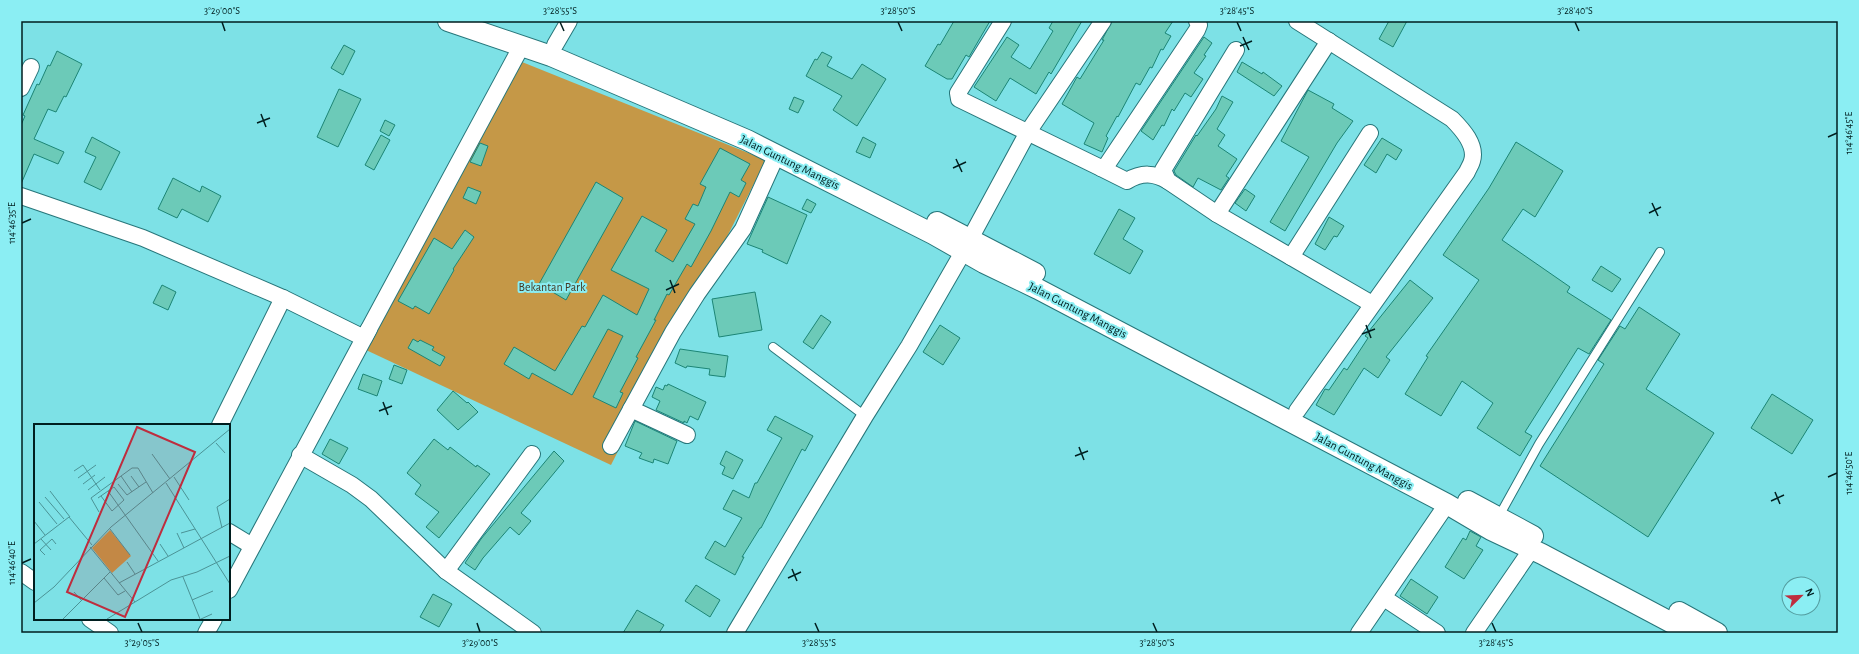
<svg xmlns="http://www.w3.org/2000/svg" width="1859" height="654" font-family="'Alegreya Sans',sans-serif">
<rect width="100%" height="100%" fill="#7de1e6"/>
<!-- green -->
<polygon fill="#c59847" points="522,62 766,160 611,465 366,350"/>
<!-- building -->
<g fill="#6ccab8" stroke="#1c8575">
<polygon points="954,21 990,21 969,57 966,55 952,79 947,79 925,66 938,44 940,45"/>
<polygon points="1053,21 1082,21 1051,74 1049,72 1036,94 1010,78 996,101 974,87 1007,37 1019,45 1011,57 1030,69 1053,31 1049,28"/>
<polygon points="1112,21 1173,21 1165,33 1171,36 1163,50 1161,49 1152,68 1150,67 1140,85 1136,83 1118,117 1117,116 1106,136 1108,138 1102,152 1084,144 1094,123 1062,104 1077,77 1080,79 1104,40 1102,40"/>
<polygon points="1389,21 1407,21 1393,47 1379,39"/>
<polygon points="1204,37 1212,43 1204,55 1206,56 1194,73 1203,79 1191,97 1185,93 1174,111 1172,109 1164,126 1162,125 1153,140 1141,131"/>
<polygon points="344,45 355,51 343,75 331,68"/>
<polygon points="57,51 82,64 66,97 64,96 56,112 48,109 34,139 64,152 58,164 34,154 21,184 21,125 25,116 23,115 37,84 39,85 48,65 50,66"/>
<polygon points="822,52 832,57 827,66 852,79 862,64 886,79 857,126 833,110 842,96 806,76 815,59 817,60"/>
<polygon points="1242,62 1262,74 1263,72 1282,86 1274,96 1237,72"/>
<polygon points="339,89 361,99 338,147 317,137"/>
<polygon points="1308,90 1334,104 1332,108 1353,121 1337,143 1285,231 1270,222 1309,157 1281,141"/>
<polygon points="1222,96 1233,102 1217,129 1225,135 1218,146 1237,159 1226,176 1229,178 1221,190 1198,178 1193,187 1176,175 1174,171 1196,135 1197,136 1216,109"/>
<polygon points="794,97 804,101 798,113 789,109"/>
<polygon points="385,120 395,125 389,136 380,131"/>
<polygon points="381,135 390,140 374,170 365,165"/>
<polygon points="92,137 120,152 101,190 84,182 96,157 85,152"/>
<polygon points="863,137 876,144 870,158 856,152"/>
<polygon points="1382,138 1402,150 1396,160 1387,154 1376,173 1364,165"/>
<polygon points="1516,142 1563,171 1535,217 1523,209 1502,240 1570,287 1567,292 1611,320 1589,354 1578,348 1525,432 1532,436 1520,456 1477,428 1493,403 1462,381 1441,416 1405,394 1428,357 1426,356 1479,280 1443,255 1489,188"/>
<polygon points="480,143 488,146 481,166 470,162"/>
<polygon points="720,148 750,164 741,180 746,183 739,197 730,192 711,231 691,267 687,264 669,295 667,294 654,320 656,320 636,357 638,358 620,392 623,393 616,408 593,397 623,336 608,329 572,395 532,373 529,379 504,364 514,347 555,371 582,326 585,327 603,295 637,315 649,289 611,270 642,216 667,230 655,251 673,262 695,224 685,219 693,204 698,206 706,187 700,184"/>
<polygon points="173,178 200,192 202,186 221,196 208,222 182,209 177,218 158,209"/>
<polygon points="596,182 623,198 566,300 539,284"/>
<polygon points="468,187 481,192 476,204 463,198"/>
<polygon points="1245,189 1255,196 1246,211 1235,203"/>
<polygon points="768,197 807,215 787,264 762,252 763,250 747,244"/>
<polygon points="807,199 816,204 811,213 802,209"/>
<polygon points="1119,209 1135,218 1123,239 1143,251 1130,274 1094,254"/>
<polygon points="1329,217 1344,226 1337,237 1334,236 1325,250 1315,244"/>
<polygon points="465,230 474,237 453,269 454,270 429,314 415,306 413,309 398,301 434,238 452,249"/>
<polygon points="1601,266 1621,279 1612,292 1592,280"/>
<polygon points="1410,280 1433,298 1386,357 1390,360 1378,378 1364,368 1334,415 1316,405 1325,389 1329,390 1344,368 1347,370 1368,338 1365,336"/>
<polygon points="162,285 176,292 168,310 153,303"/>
<polygon points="755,292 762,330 719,337 712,299"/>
<polygon points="1639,307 1680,334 1646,389 1714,433 1648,537 1540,466 1604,364 1598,360 1620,326 1625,329"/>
<polygon points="821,315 831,322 813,349 803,342"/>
<polygon points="940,325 960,338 943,365 923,352"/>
<polygon points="413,339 418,342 420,340 434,347 432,350 445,357 440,366 408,348"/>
<polygon points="680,349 728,356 725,377 709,375 710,369 687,366 686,368 675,363"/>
<polygon points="394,365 407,370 402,384 389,379"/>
<polygon points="363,374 382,381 377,396 358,389"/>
<polygon points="668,384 706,402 698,420 690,416 687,423 684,421 684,423 656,410 660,401 652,397 656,387 663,390 665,385 667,386"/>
<polygon points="453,391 467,403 468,402 478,412 458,430 437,410"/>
<polygon points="1772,394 1813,420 1792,454 1751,428"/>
<polygon points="775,416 813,436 805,451 802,449 761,528 760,528 742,557 744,557 735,575 705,558 715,541 725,547 742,518 723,509 733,490 749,498 755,483 757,483 782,438 767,430"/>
<polygon points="635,421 677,441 668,464 654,459 653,463 639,458 642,453 625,446"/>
<polygon points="330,439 348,448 339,464 322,454"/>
<polygon points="434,439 448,450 450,447 476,467 477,465 490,474 439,538 426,527 439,512 415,494 421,485 407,473"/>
<polygon points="554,451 564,461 521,513 531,521 519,535 510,527 483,558 475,570 465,563 481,539"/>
<polygon points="726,451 743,460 733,479 722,474 725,467 720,464"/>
<polygon points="1470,531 1481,537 1476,546 1483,550 1464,579 1445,567 1463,538 1466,540"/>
<polygon points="1411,579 1438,597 1427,614 1400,596"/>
<polygon points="696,585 720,600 710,617 685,601"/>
<polygon points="433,594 452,604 439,627 420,617"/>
<polygon points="637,610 664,625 659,633 623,633"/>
</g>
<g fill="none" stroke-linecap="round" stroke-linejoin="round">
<!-- service casing -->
<g stroke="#27767a" stroke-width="10">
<g id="service">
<polyline points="773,347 865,416"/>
<polyline points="1498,518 1539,444 1660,252"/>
</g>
</g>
<!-- minor casing -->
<g stroke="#27767a" stroke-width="18">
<g id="minor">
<polyline points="1003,21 958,93 959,99 1101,168 1106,166 1197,30 1199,25 1197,21"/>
<path d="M1297,21L1452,119C1462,129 1477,145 1472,161C1471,165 1468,169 1467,172L1297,411"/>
<polyline points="555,45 569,21"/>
<polyline points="1236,50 1163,170 1168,181 1217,214 1372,304"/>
<polyline points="21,88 31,67"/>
<path d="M1101,168L1127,181C1142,172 1154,173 1168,181"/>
<polyline points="21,196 143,238 283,298 364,338 521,47"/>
<polyline points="1217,214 1329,41"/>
<polyline points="1291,257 1370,133"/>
<polyline points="631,409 687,435"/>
<polyline points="220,425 283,298"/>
<polyline points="611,446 673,332 697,294 743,229 777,154"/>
<polyline points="300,455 352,485 371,499 446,571 533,633"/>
<polyline points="229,532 252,546"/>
<polyline points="446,571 532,454"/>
<polyline points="21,572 35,582"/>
<polyline points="229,590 369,329"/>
<polyline points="1384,598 1437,633"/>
<polyline points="90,619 110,633"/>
<polyline points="206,633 214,619"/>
<polyline points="735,633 865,416 909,346 963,252 1028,132 1103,21"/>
<polyline points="1359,633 1447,504"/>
<polyline points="1474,633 1531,550"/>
</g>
</g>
<!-- tertiary casing -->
<g stroke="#27767a" stroke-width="22">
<g id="tertiary">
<polyline points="448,21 551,56 747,140 933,234 984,263 1038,289 1447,504 1491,530 1542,554 1691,633"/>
<polyline points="937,222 1035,273"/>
<polyline points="1468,501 1533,536"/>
<polyline points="1679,612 1717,633"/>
</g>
</g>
<!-- service -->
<use href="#service" stroke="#fff" stroke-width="8"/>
<!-- minor -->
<use href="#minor" stroke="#fff" stroke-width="16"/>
<!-- tertiary -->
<use href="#tertiary" stroke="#fff" stroke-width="20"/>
</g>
<!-- ticks -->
<path fill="none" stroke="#001e1f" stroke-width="1.5" d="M222,22L225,31M560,22L564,31M898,22L902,31M1237,22L1241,31M1575,22L1579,31M1243,37L1249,50M1240,46L1252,41M261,114L266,127M257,123L270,118M1828,137L1837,133M956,159L962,172M953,168L966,162M1652,203L1658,216M1649,213L1661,207M22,223L31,219M670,280L675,293M666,290L679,284M1366,325L1371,338M1362,334L1375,329M383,402L388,415M379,411L392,406M1079,447L1084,460M1075,456L1088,451M1828,477L1837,473M1775,492L1780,504M1771,501L1784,495M22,563L31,559M792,569L797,581M788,578L801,572M138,623L142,632M477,623L480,632M815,623L819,632M1153,623L1157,632M1492,623L1496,632"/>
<g text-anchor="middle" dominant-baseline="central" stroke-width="4" stroke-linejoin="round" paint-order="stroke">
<!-- street labels -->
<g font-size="12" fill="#001e1f" stroke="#8beef3">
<text transform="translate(790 162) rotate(26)">Jalan Guntung Manggis</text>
<text transform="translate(1078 310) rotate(27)">Jalan Guntung Manggis</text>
<text transform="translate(1364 461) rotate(28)">Jalan Guntung Manggis</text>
</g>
<!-- park labels -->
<g font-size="12" fill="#453823" stroke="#8beef3">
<text x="552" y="287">Bekantan Park</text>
</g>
</g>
<!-- overview -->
<g transform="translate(34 424)">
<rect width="196" height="196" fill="#7de1e6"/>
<path d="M76,106L97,132L78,149L58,124Z" fill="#c59847"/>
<path fill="none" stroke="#4b9396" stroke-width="1" d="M182,19L191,29M118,30L136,55M40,47L49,41L66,66M87,52L98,68M97,52L105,63M140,53L155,76M44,54L62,41M132,59L196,160M49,60L61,51M84,60L93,71L112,58M54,66L71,53M16,67L36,93M67,72L78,87L90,76L80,63L74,67M11,73L30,95M64,74L74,67L124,137M5,78L23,100M65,88L57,74L98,44H104L119,69M0,97L11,111M188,104L183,83L196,75M76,105L96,131M143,109L150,124M147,109L161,105M7,115L17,126M0,120L35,93L58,121M126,120L134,132M56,123L101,178L137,156L163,148L196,132M11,131L6,126L18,115L22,120M93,138L101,150M149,153L166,195M70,154L84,171L91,167M85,159L196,99M40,168L48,177M158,176L179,167M0,179L20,163L77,103L196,5M29,195L76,148M73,195L101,178M167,195L178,190"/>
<path fill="#be2d3e" fill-opacity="0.15" stroke="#be2d3e" stroke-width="2" d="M103,3L161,28L91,193L33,168Z"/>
<rect width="196" height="196" fill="none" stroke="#001e1f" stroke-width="2"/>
</g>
<!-- border -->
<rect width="1859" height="654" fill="none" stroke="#8beef3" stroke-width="44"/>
<!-- north arrow -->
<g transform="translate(1801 596) rotate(67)"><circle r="19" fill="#8beef3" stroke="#539b9e"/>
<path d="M0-3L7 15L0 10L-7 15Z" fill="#be2d3e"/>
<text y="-6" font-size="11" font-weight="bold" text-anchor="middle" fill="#001e1f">N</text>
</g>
<rect x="22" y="22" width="1815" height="610" fill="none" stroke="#001e1f" stroke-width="1.5"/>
<g font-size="10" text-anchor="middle" fill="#001e1f">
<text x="222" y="14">3°29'00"S</text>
<text x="560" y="14">3°28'55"S</text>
<text x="898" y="14">3°28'50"S</text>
<text x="1237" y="14">3°28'45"S</text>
<text x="1575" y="14">3°28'40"S</text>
<text transform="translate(1848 133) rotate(-90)" y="4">114°46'45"E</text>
<text transform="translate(11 223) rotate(-90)" y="4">114°46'35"E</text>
<text transform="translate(1848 473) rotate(-90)" y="4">114°46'50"E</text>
<text transform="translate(11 563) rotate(-90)" y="4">114°46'40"E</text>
<text x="142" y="646">3°29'05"S</text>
<text x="480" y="646">3°29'00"S</text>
<text x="819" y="646">3°28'55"S</text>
<text x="1157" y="646">3°28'50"S</text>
<text x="1496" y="646">3°28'45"S</text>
</g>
</svg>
